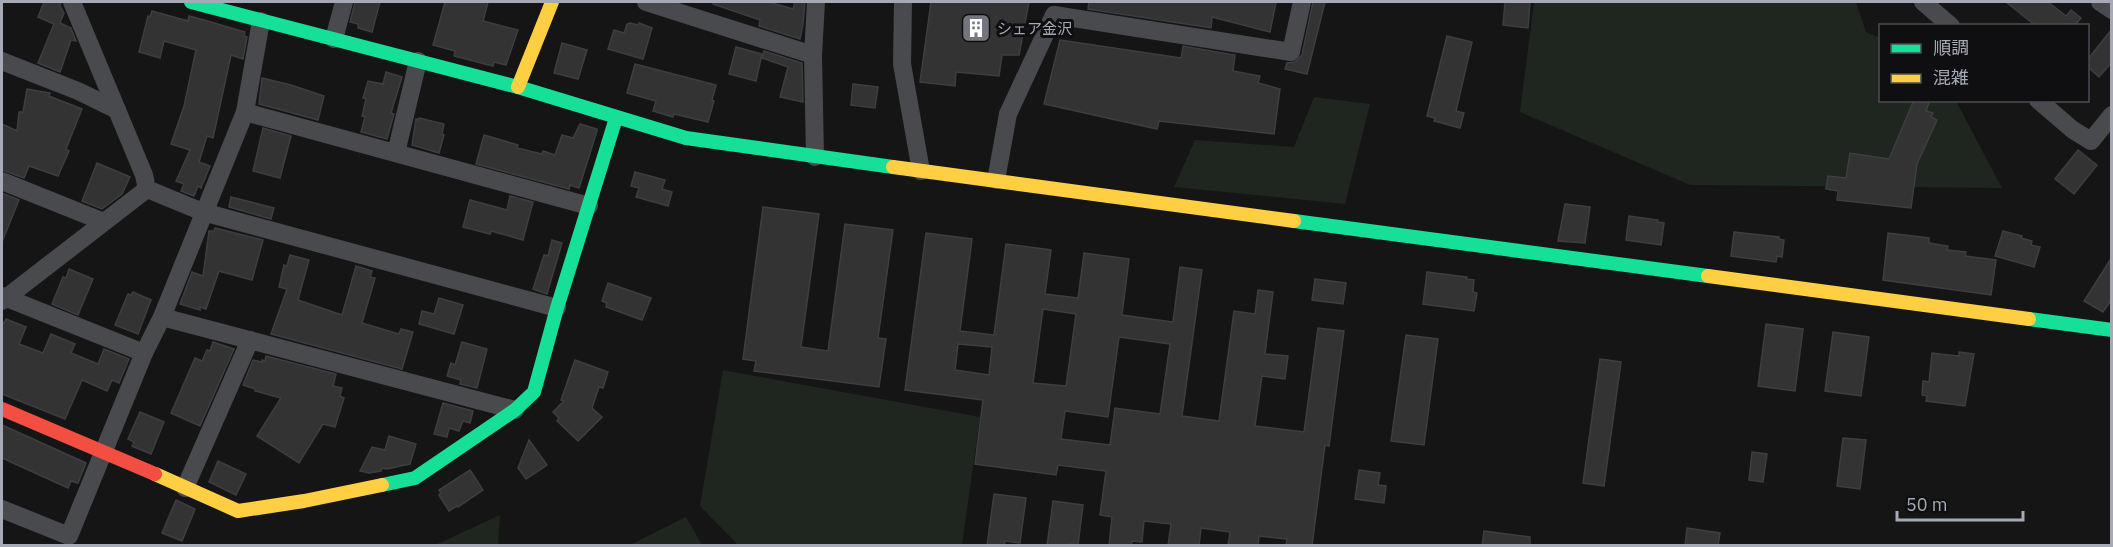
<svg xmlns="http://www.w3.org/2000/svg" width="2113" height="547" font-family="'IBM Plex Sans','Noto Sans JP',sans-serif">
<rect width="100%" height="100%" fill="#151515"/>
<!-- green -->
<g fill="#1f251f">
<polygon points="1534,2 1856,2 1866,32 1880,38 1880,100 1956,101 2002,188 1690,185 1520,112"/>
<polygon points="1314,97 1370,104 1345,204 1174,187 1195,140 1294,147"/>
<polygon points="723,370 980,417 962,545 738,545 700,506"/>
<polygon points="500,515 498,545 435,545"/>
<polygon points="686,517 702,545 630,545"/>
</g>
<!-- building -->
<g fill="#333334" stroke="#3d3e41" stroke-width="1.5" fill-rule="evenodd">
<polygon points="44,2 61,2 60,6 64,13 60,23 71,28 76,41 71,40 60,72 38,63 54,24 38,17"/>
<polygon points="355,2 380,2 372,32 358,28 358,24 350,22"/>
<polygon points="445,2 488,2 483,21 518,30 506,65 494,62 493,66 454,56 455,51 433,45"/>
<polygon points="713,2 769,2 793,9 795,2 805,2 803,24 800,39 759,26 760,20 713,4"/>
<polygon points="931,2 1029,2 1019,55 1002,55 999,76 956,72 955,86 920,82"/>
<polygon points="1089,2 1276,2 1270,32 1212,17 1211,28 1101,11 1088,9"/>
<polygon points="1313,2 1325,2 1307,74 1285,69 1287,63 1295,62 1302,55"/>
<polygon points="1505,2 1530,2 1528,28 1503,25"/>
<polygon points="2006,2 2048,2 2066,16 2071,10 2081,18 2076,24 2078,26 2036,26"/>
<polygon points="152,11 188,21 189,16 204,20 245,32 244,36 247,37 243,59 231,55 213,138 207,136 199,162 210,166 201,188 198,186 194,196 181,191 184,184 176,181 190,150 171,144 184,106 196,50 164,41 160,58 139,52 148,16 150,17"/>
<polygon points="630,23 638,25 639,23 652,28 643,59 608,49 614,30 624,33 627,24"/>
<polygon points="2112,29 2112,62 2099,77 2088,67 2088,59"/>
<polygon points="1447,36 1472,42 1456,111 1464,113 1460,128 1434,121 1435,118 1427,116"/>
<polygon points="1060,40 1181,58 1183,46 1235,55 1233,71 1260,76 1258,83 1280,89 1274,134 1159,121 1157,129 1044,104"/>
<polygon points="562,43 587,50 578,79 554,73"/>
<polygon points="736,47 762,54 756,81 729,74"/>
<polygon points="764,51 802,63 803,102 780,97 788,67 762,58"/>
<polygon points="635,64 716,85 712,100 714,101 708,122 674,114 673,117 653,111 656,101 627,93"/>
<polygon points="386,72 402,77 391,113 394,114 387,139 361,132 365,117 362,116 366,99 363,98 368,81 383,84"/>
<polygon points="262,78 291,85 324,96 318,120 259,104"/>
<polygon points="853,84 878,87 875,108 851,105"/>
<polygon points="27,89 50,93 49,96 82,109 66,149 69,151 58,176 29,166 24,178 2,170 2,124 17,131 19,112 23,112"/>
<polygon points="1914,100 1930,100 1926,111 1933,113 1931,117 1937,120 1917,164 1911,208 1837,200 1838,191 1826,189 1828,176 1846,178 1850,153 1889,159"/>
<polygon points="419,118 444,124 442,134 444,135 439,153 412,145 416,119 418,120"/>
<polygon points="580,124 597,129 597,131 579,188 570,185 569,189 476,164 484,135 518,145 517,148 542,154 543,151 555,155 562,135 573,138"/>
<polygon points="263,128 291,136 280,178 253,171"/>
<polygon points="2078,150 2097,165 2074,194 2055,179"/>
<polygon points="97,163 130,177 122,194 102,209 82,201"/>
<polygon points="635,172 665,180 662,189 672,192 668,206 636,197 639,188 631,186"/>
<polygon points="2,193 19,200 2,242"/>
<polygon points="510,196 533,202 523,240 491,231 490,234 463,227 470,200 507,210"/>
<polygon points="231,197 274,208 271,219 229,207"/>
<polygon points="1565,204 1590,207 1585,243 1558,241"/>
<polygon points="763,207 819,214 801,347 828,351 845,224 893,230 878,338 886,339 879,387 754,371 756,361 743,359"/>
<polygon points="1629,216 1658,220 1657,222 1664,223 1661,245 1626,240"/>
<polygon points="215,228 263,240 252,280 219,271 206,309 200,307 200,310 180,304 192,272 203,276 209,231 214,231"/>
<polygon points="2003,231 2022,236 2021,238 2032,241 2031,245 2040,247 2034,267 1995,256"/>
<polygon points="1734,232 1779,237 1779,239 1784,240 1782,257 1777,256 1776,262 1731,256"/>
<path d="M926,233L972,239L960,331L994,335L1006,244L1051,250L1045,294L1078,298L1084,253L1129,259L1122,315L1173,322L1180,267L1202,270L1182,416L1219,421L1234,311L1255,314L1258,290L1273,292L1265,354L1288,356L1285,379L1262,376L1255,426L1304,432L1318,328L1344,331L1329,446L1325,445L1312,546H1286L1287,539L1259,536L1258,546H1228L1230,532L1201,528L1199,546H1168L1171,524L1144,521L1142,542L1132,541L1131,546H1109L1112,517L1100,515L1106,471L1058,465L1056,475L975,464L983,400L905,390ZM1043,309L1076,314L1066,386L1033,383ZM1119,337L1170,344L1160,414L1115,408L1110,445L1061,439L1065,411L1108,417ZM958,344L992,347L989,375L955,370Z"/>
<polygon points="1888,233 1929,238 1929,243 1948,246 1947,250 1966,252 1965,256 1996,260 1991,295 1883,280"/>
<polygon points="552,240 562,243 547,294 533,289 544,255 548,256"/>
<polygon points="290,255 309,260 298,300 342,315 356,266 372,271 370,277 375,278 362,323 399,334 401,329 413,332 402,369 271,334 287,289 279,287 284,265 287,266"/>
<polygon points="2112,257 2112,299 2103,312 2084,301"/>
<polygon points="69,269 93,279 78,315 52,304 63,277 66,278"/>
<polygon points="1427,272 1467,277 1466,279 1474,280 1473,292 1477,293 1474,311 1423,304"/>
<polygon points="1315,279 1346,283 1343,304 1312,300"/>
<polygon points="608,283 651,298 642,320 606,307 607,303 602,301"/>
<polygon points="133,292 151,300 138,334 115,325 128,294 131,295"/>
<polygon points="439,298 463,305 454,334 419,324 422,311 434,314"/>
<polygon points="6,319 26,327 19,344 43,353 51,334 75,344 71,353 98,364 104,349 129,359 119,383 112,380 107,391 82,380 65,419 2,394 2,322 4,323"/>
<polygon points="1766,324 1803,329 1795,391 1758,386"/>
<polygon points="1833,332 1869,337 1861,396 1825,391"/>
<polygon points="1406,335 1438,339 1424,445 1391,441"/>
<polygon points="213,342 234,349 200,426 171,413 195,358 202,361 207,350 210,351"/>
<polygon points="462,342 487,349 477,388 460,384 461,380 447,376 451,363 455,365"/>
<polygon points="1959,352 1974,354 1965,406 1926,401 1927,396 1922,395 1923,381 1929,382 1932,353 1959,356"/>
<polygon points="266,356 336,374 333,386 342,388 340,396 344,398 335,427 323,424 299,463 257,436 281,398 255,391 255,389 243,385 253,360 262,362 262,360 265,361"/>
<polygon points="1600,359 1621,362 1604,486 1583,483"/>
<polygon points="575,360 608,372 603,388 599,387 592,408 602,417 578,441 557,421 559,418 553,412 564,401 561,400"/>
<polygon points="443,403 473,411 470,423 463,421 459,431 449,428 447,437 434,434"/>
<polygon points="140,412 164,422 151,454 132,446 134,442 128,439"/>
<polygon points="2,425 86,463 78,483 71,481 68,488 2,458"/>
<polygon points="389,436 416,444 410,464 387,469 382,468 381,471 369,473 360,471 372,447 385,450"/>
<polygon points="1843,438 1866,440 1860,489 1837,486"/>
<polygon points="529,440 547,465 526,479 518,468"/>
<polygon points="1752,452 1767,454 1763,482 1749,480"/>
<polygon points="218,461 246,474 236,495 209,482"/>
<polygon points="470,470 483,490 458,507 457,506 449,511 439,495 441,493 439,490"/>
<polygon points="1359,470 1380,473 1378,485 1386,486 1384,503 1355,499"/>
<polygon points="994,494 1026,498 1020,543 1005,541 1004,546 987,546"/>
<polygon points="176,500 195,509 182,541 162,533"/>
<polygon points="1053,501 1083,505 1078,545 1069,544 1069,546 1047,546"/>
<polygon points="1687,528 1720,533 1718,546 1685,546"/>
<polygon points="1484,531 1530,537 1530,546 1482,546"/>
</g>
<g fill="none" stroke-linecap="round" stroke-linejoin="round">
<!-- street -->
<g stroke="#494a4d" stroke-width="18">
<polyline points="72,2 144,175 147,189 203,212 557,308"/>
<polyline points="646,2 813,55"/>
<polyline points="903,2 902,64 921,171"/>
<polyline points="1923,2 1951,26"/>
<polyline points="2100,2 2112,10"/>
<polyline points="334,39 344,2"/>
<polyline points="2,61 78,91 117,110"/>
<polyline points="2038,100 2073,130 2091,141 2112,115"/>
<polyline points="245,112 589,206"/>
<polyline points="396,153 418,61"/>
<polyline points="815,157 813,55 816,2"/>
<polyline points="996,180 1008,114 1054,15 1291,52 1302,2"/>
<polyline points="2,181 104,222"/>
<polyline points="2,296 144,353"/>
<polyline points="2,301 147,189"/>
<polyline points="162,317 515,410"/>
<polyline points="185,488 250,340"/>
<polyline points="2,509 69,536 144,353 162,317 245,112 261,21"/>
</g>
<!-- fast -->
<g stroke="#16e098" stroke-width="14">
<polyline points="191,2 518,87 686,138 893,167"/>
<polyline points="1294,221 1708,276"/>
<polyline points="2029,319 2112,330"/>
<polyline points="382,485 415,478 515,410 534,392 557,308 616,118"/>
</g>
<!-- slow -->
<g stroke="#ffcf43" stroke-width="14">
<polyline points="518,87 552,2"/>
<polyline points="893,167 1294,221"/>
<polyline points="1708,276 2029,319"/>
<polyline points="155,474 238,511 304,501 382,485"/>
</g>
<!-- jam -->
<polyline stroke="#f24e42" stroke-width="14" points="2,409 155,474"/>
</g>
<!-- icons -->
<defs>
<g id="building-square" transform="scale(1.5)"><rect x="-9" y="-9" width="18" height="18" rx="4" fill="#73767e" stroke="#0f0f11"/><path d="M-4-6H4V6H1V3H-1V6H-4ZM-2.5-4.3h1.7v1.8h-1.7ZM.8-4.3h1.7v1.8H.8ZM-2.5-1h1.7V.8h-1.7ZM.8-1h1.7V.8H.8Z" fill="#fff"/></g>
</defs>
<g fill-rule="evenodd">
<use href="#building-square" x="976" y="28"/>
</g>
<g text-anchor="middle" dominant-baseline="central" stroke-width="6" stroke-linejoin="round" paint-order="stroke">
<!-- poi labels -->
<g font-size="15" fill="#a6aab6" stroke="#0f0f11" text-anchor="start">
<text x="997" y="28">シェア金沢</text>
</g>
</g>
<!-- border -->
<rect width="2113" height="547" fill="none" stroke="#a6aab6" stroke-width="6"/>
<!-- legend -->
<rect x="1879" y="24" width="210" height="78" fill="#0f0f11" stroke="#4b4d53" stroke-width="1.5"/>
<rect x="1891" y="44" width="30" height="9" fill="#16e098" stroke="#4b4d53" stroke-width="1.5"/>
<text x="1933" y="54" font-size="18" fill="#a6aab6">順調</text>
<rect x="1891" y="74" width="30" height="9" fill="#ffcf43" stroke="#4b4d53" stroke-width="1.5"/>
<text x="1933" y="84" font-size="18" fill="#a6aab6">混雑</text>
<!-- scale -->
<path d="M1897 511v9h126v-9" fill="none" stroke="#a6aab6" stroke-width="3"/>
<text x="1906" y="511" font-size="18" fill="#a6aab6" stroke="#0f0f11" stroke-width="4.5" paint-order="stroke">50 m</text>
</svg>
